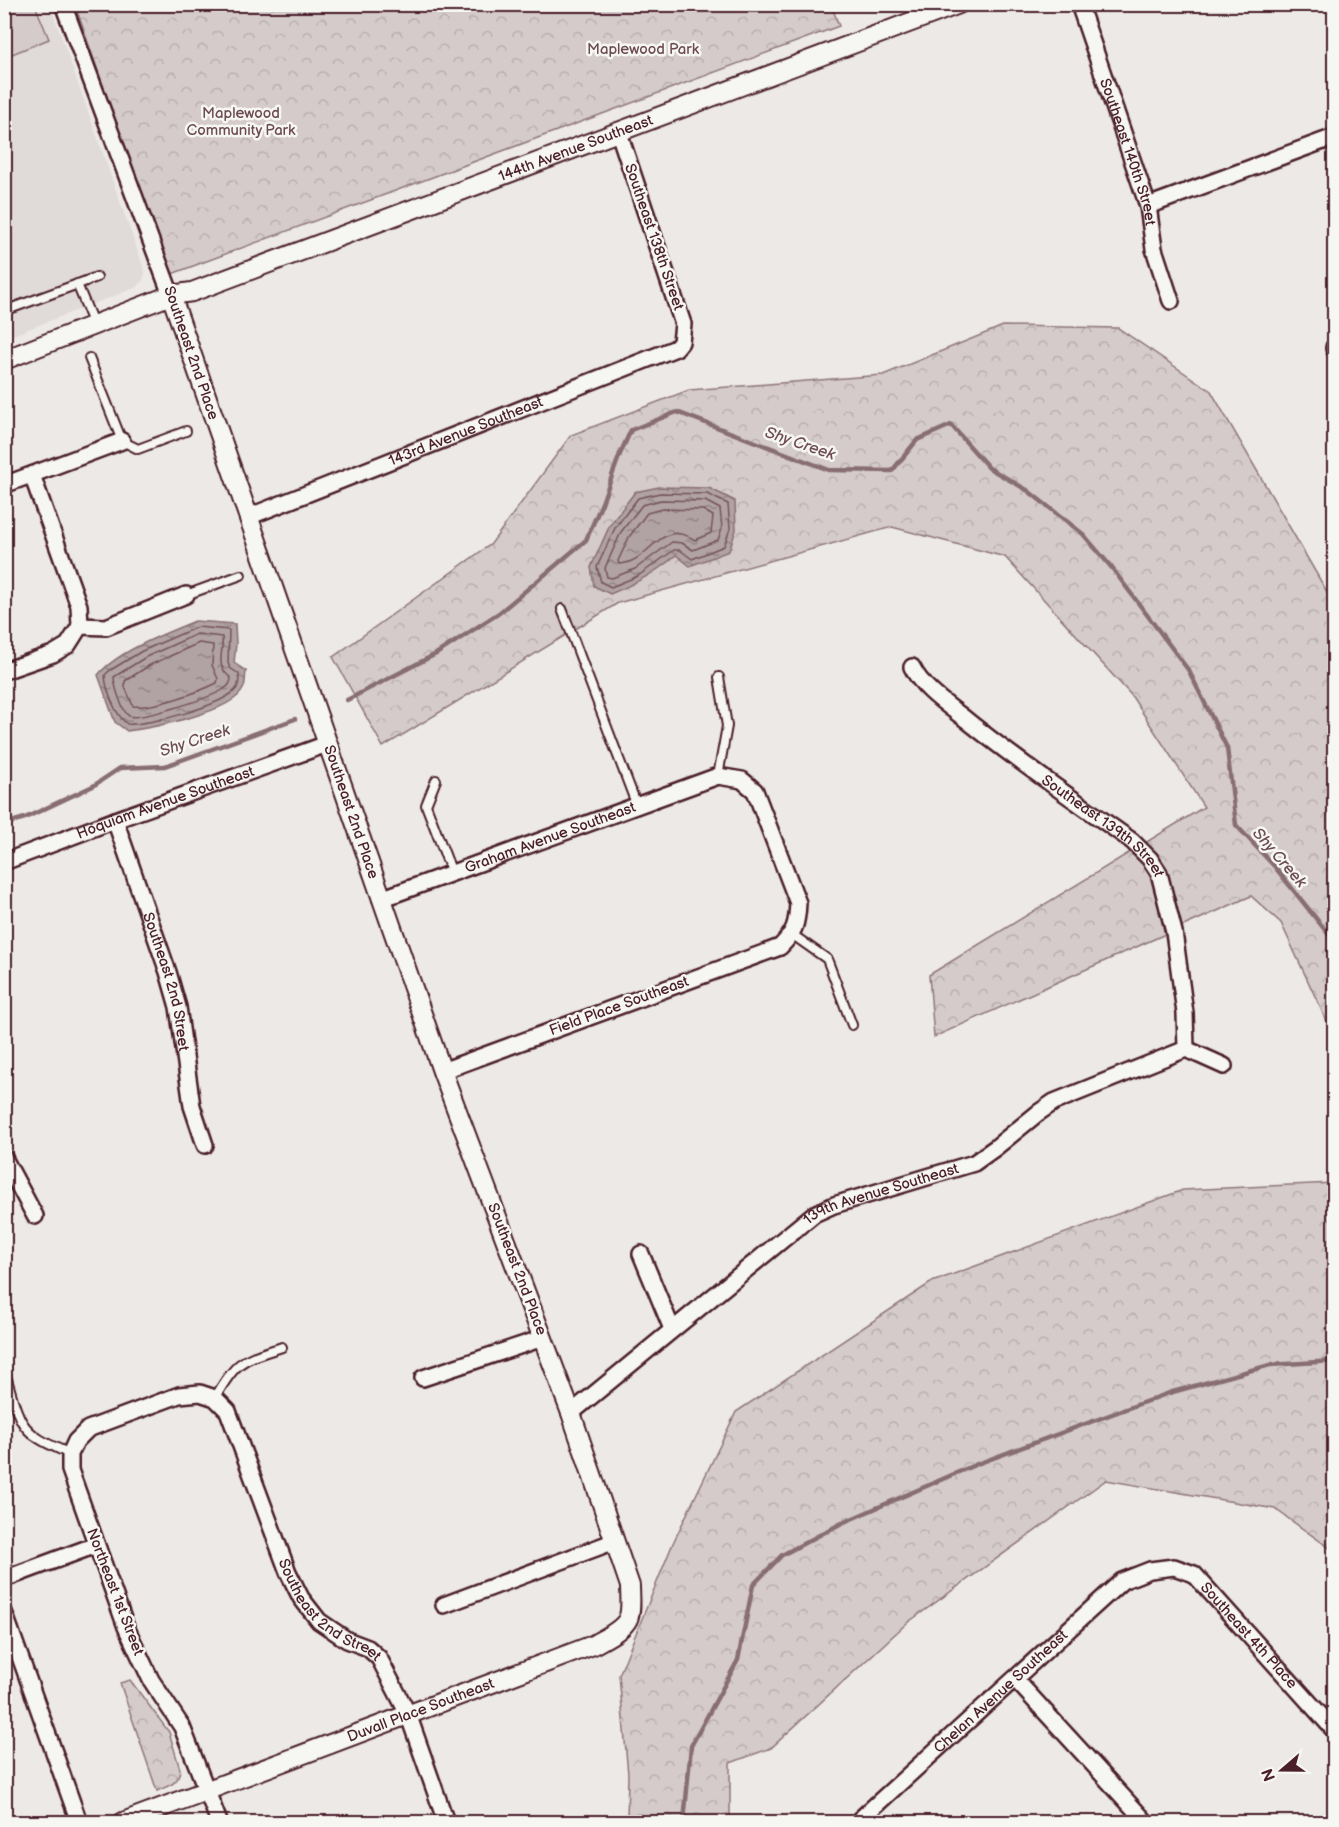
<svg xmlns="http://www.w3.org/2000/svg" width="1339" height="1827" font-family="'Balsamiq Sans',sans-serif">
<defs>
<pattern id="forest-crowns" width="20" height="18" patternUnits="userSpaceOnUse" patternTransform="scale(1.5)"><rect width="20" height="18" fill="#d4cbca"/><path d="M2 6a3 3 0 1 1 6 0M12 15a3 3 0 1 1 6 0" fill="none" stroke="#b8aeae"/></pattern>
<pattern id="water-ripples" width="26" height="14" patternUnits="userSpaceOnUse" patternTransform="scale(1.5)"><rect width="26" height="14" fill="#b1a2a3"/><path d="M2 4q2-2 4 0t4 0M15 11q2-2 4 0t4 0" fill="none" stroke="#928385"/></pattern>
</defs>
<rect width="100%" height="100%" fill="#ece9e6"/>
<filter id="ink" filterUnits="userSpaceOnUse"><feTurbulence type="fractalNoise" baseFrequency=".0167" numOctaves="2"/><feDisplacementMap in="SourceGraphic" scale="12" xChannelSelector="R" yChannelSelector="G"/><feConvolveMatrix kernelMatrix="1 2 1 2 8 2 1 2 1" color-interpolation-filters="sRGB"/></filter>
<g filter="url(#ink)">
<!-- built -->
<polygon fill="#e0dad8" points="5,5 50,5 145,272 143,280 137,287 5,338"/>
<!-- forest -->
<g fill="url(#forest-crowns)" stroke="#8f757a" stroke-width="1.5">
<polygon points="831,4 839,26 169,275 75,5"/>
<polygon points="1003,326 1118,328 1211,391 1334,604 1334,1037 1281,923 1251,896 934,1037 929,975 1204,807 1131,695 1005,557 892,527 618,603 383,747 333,657 491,544 571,435 689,390 883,375"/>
<polygon points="1334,1183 1334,1551 1275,1509 1106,1480 907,1623 771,1748 730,1763 730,1822 627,1822 628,1774 619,1675 673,1543 736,1412 932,1282 1183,1190"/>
<path d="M130,1680L169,1732L180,1769C179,1784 170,1785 157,1791L120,1683Z"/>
</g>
<!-- pitch -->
<polygon fill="#d4cbca" stroke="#8f757a" stroke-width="1.5" points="5,4 35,5 49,39 5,57"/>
<!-- water -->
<g fill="url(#water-ripples)" stroke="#886e73" stroke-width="1.5">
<path d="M659,487L709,488L735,501L736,530L729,551L690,566L676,555C656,573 635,584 610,594L594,586L591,567L610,525L635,492Z"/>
<path d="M195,621L235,624L236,644L234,663L246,671C245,676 246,684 243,689C233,712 151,728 127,731L115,722L98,675C118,651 166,633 195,621Z"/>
</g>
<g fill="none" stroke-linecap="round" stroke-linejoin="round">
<!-- shore -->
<g stroke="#73535b" stroke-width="1.5">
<polygon points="660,493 707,494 728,504 730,529 724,546 692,559 680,550 674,550 638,576 611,587 601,582 597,567 615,528 638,498"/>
<polygon points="661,500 705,501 720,509 722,528 718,540 693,550 682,543 672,542 635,569 612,578 607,577 605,568 621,532 642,505"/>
<path d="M662,509L703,510L713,516L711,533L695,540C658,517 651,563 619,564L618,561L629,537L647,513Z"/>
<path d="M197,627L229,630L228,663L230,668L239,674C239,678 239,684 237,688C225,705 148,726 127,724C115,714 106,691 105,675L109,671L142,651Z"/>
<path d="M197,634L222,637C224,655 214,665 231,678C231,683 229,686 224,689C213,697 139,721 129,716C122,712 114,684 114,677L146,657Z"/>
<path d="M199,643L213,645L212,665L218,679L217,683C199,692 152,709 133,706L125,687V681L150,665Z"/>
</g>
<!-- stream -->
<g stroke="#886e73" stroke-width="4.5">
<polyline points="347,700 436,654 499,613 586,540 602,503 620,454 631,430 677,412 829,470 892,471 917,440 951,425 989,468 1027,490 1083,534 1112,568 1189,671 1227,748 1236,825 1275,867 1334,941"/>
<polyline points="4,824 25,818 93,786 120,768 165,766 295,719"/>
<polyline points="684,1822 691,1746 738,1660 753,1585 782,1555 842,1523 977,1464 1169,1393 1270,1365 1334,1361"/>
</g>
<!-- service casing -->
<g stroke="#4a1f2b" stroke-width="12">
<g id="service">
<polyline points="77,284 94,325"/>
<polyline points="4,311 97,277"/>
<polyline points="89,358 122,441 138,449 186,431"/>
<polyline points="186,595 241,575"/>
<polyline points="562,609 637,806"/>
<polyline points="718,776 727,726 719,677"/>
<polyline points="436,780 426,805 452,873"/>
<polyline points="793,935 827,959 852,1025"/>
<path d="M6,1376C11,1391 14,1409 22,1422C32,1439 53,1446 70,1454"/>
<path d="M215,1398C237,1359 242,1360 282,1347"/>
</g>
</g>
<!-- minor casing -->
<g stroke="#4a1f2b" stroke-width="20">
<g id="minor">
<polyline points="63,4 171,295"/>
<path id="s1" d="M1079,4L1148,206L1154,249L1171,301"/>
<polyline points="1148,206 1334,137"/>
<polyline points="1334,347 1334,349"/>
<polyline points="32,475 79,606 80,626"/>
<polyline points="4,485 122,441"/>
<path id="s2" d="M248,517L676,348L681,342L683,324L619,133"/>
<path id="s3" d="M912,667C922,688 946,704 964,718C1018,762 1076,801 1132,841L1150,859L1159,873L1174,932L1185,1013L1186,1049"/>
<polyline points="4,671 53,654 68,645 80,626 106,627 186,595"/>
<path id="s4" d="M115,820L168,972L178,1007L192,1106L205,1145"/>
<path id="s5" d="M4,862L115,820L327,744"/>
<path id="s6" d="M381,899L718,776L742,780L755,791L798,903C797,924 795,932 780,947L442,1071"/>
<polyline points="4,1158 35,1216"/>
<polyline points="641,1254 672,1329"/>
<polyline points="423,1378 543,1338"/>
<path id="s7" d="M571,1413L814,1214L834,1205L974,1163L995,1148L1038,1113L1054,1102L1186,1049L1224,1066"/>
<polyline points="4,1579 96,1545"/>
<polyline points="444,1605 615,1541"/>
<polyline points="4,1612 79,1822"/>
<polyline points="1015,1679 1146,1822"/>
<path id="s8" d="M219,1822L182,1727L151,1680L126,1627L70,1470V1454L76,1441L88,1429L179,1395L200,1393L215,1398L228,1411L288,1572L301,1598L319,1621L347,1640L368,1648L379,1658L408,1714L446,1822"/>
<path id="s9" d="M857,1822L1122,1581L1150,1570L1174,1567L1194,1574L1334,1730"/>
</g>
</g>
<!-- tertiary casing -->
<g stroke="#4a1f2b" stroke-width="22">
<g id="tertiary">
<path id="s10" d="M4,360L171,295L192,292L959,4"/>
<path id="s11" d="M123,1822L593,1645C603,1639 622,1631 628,1619C632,1610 630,1596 630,1586L571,1413L442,1071L171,295"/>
</g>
</g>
<!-- service -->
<use href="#service" stroke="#f6f6f2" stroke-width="8"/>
<!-- minor -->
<use href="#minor" stroke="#f6f6f2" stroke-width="15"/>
<!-- tertiary -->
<use href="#tertiary" stroke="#f6f6f2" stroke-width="18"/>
</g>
</g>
<g text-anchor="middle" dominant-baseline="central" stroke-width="5" stroke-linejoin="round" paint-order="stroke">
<!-- park labels -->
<g font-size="15" fill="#6c4a53" stroke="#f6f6f2">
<text x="643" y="49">Maplewood Park</text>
<text x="241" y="113">Maplewood<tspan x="241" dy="17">Community Park</tspan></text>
</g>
<!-- street labels -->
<g font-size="15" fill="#4a1f2b" stroke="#f6f6f2">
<text stroke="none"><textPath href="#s10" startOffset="610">144th Avenue Southeast</textPath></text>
<text stroke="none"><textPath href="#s1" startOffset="156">Southeast 140th Street</textPath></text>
<text transform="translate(654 237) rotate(71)">Southeast 138th Street</text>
<text transform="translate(191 353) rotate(71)">Southeast 2nd Place</text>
<text stroke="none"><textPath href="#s2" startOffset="234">143rd Avenue Southeast</textPath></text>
<text stroke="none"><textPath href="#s5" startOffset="172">Hoquiam Avenue Southeast</textPath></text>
<text transform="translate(351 812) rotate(71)">Southeast 2nd Place</text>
<text stroke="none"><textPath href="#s3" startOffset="250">Southeast 139th Street</textPath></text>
<text stroke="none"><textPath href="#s6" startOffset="180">Graham Avenue Southeast</textPath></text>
<text stroke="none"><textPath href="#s4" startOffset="170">Southeast 2nd Street</textPath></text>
<text transform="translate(619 1006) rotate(-20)">Field Place Southeast</text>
<text stroke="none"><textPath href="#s7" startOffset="384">139th Avenue Southeast</textPath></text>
<text transform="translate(517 1269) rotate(69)">Southeast 2nd Place</text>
<text transform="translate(115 1592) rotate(69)">Northeast 1st Street</text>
<text stroke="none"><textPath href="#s8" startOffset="813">Southeast 2nd Street</textPath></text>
<text stroke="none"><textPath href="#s9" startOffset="516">Southeast 4th Place</textPath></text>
<text stroke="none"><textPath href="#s9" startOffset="194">Chelan Avenue Southeast</textPath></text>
<text stroke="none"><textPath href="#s11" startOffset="318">Duvall Place Southeast</textPath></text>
</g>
<!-- water labels -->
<g font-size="16" font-style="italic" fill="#6e4d55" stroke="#f6f6f2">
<text transform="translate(800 444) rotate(19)">Shy Creek</text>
<text transform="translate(195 741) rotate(-18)">Shy Creek</text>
<text transform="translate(1279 858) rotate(49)">Shy Creek</text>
</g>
</g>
<!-- margin -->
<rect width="1339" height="1827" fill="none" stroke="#f6f6f2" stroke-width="24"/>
<rect x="12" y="12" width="1315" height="1803" fill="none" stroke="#4a1f2b" stroke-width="2" filter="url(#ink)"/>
<!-- north arrow -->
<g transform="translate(1282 1770) rotate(250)" stroke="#f6f6f2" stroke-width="4.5" paint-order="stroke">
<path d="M0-4.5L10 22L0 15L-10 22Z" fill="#4a1f2b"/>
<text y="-9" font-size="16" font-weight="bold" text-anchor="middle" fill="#4a1f2b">N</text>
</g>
</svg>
